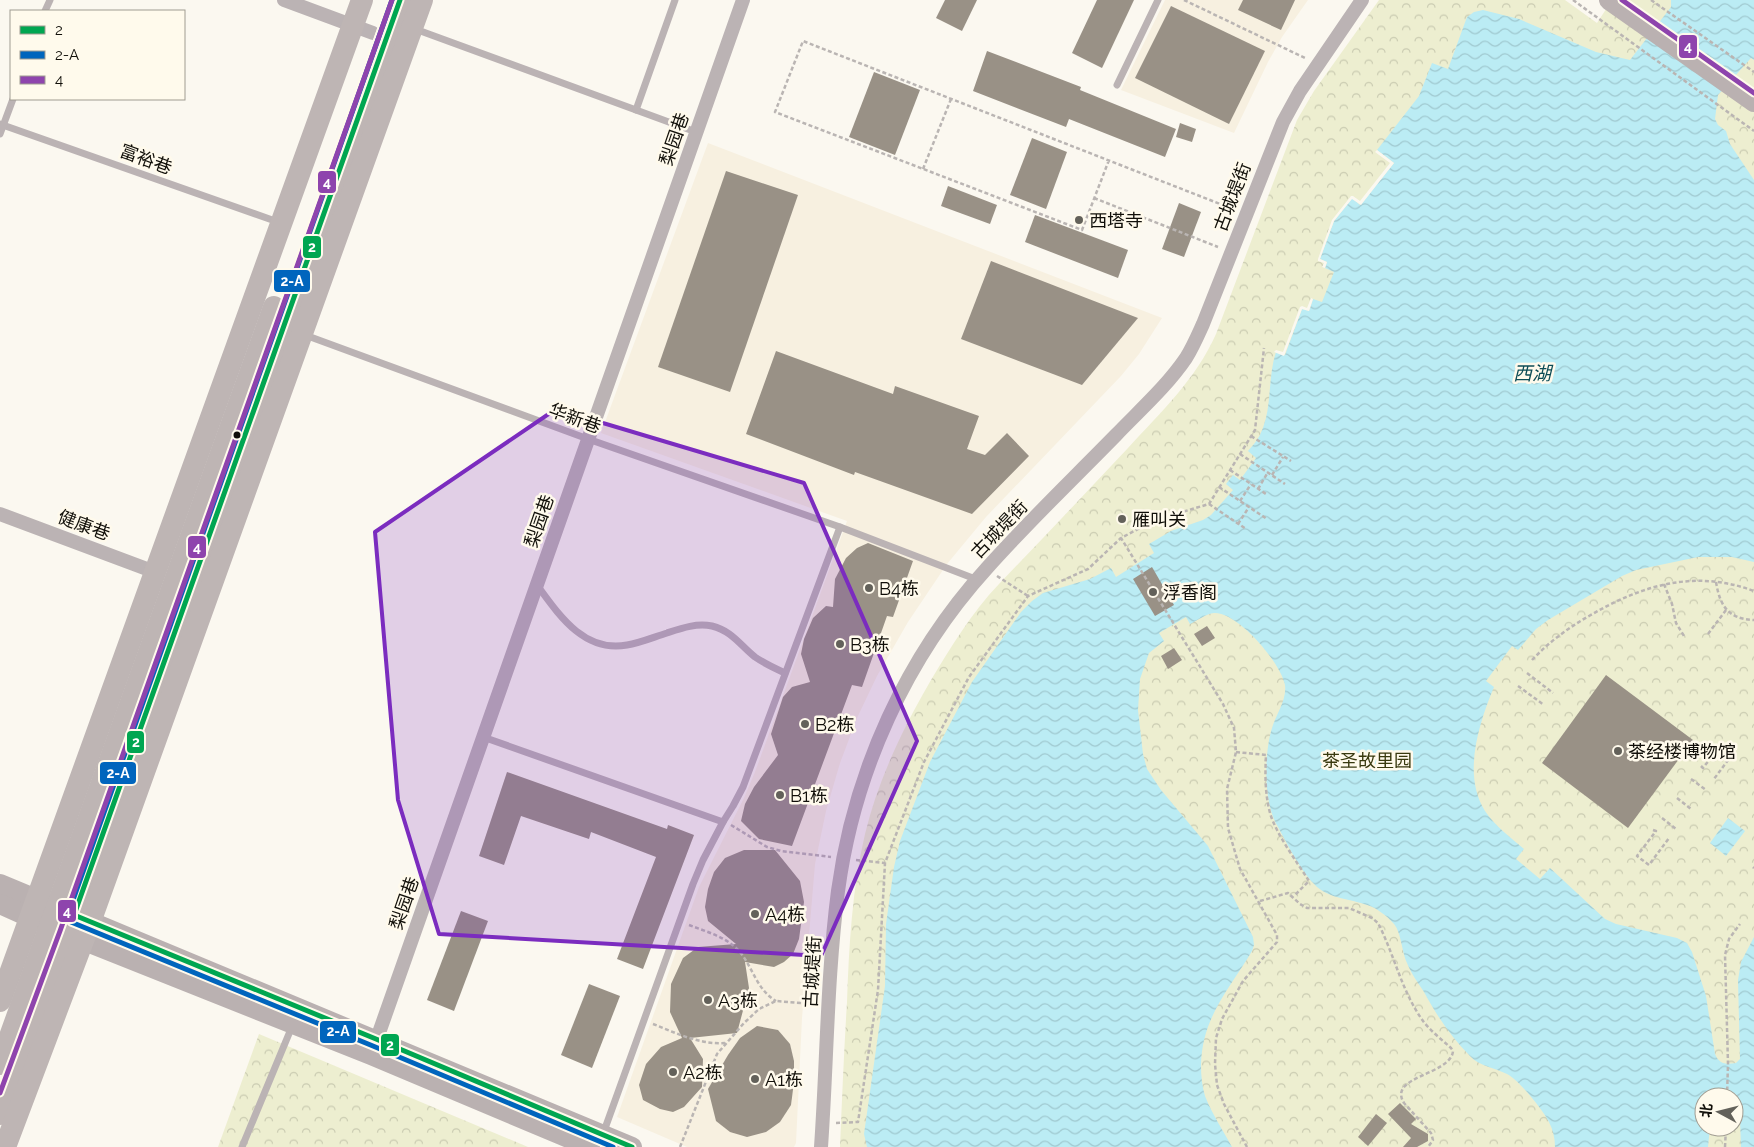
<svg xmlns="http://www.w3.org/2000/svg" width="1754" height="1147" font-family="Raleway,'Noto Sans SC',sans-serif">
<defs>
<pattern id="park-crowns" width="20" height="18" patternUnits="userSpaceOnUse" patternTransform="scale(1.25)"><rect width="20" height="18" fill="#edeed0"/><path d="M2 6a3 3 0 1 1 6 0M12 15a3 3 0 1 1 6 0" fill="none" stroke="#cacbb1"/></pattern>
<pattern id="water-waves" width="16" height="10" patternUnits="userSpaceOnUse" patternTransform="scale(1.25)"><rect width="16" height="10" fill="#bbecf4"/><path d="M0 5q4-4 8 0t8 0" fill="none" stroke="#a0c9d0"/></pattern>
</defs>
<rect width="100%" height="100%" fill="#fbf8f0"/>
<!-- built -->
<g fill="#f7f0e0">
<polygon points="1165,0 1308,0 1282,37 1268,62 1234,133 1121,90"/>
<polygon points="708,143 1162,318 1139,354 1121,376 986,517 947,564 908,622 877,676 857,718 840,763 826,811 815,864 802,1018 796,1143 794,1147 687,1147 617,1117 699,887 744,798 755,772 847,521 601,433"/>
</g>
<!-- park -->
<g fill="url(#park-crowns)" fill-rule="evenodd">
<path d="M1379,0H1565L1597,23L1612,0H1754V1147H840C842,1099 844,1050 847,1002C849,946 852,889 865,834C878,780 903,728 931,680C951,647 972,612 999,584C1042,539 1085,494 1128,448C1161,412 1196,379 1216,334L1297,120L1314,91ZM1704,1097H1734V1127H1704Z"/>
<polygon points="259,1034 528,1147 218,1147"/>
</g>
<!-- water -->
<g fill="url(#water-waves)">
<path d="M1671,0H1754V60L1751,58L1718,95L1715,119L1718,125L1726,131L1730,144L1754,180V562L1732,557H1698L1636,570L1622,576L1548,620L1536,629L1518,650L1512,646L1486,681L1494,687C1479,723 1462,775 1485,811C1495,826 1511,838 1524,849L1516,859L1540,879L1550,868L1605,919L1616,924L1677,938L1687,943L1692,952L1706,996L1715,1054C1719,1064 1726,1065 1736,1063L1740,1059L1738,980L1741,962L1754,937V1147H1741L1740,1120L1734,1116V1097H1704V1127H1710L1708,1147H1555C1555,1138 1553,1130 1549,1122C1543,1110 1518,1079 1507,1074C1495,1068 1479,1066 1470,1056C1451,1037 1437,1016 1424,992C1418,983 1411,973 1407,963C1402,952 1401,932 1394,924C1387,916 1377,908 1367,905C1351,899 1331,899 1317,887C1300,871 1289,847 1278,827C1263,803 1264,754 1272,728C1276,714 1287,700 1285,685C1281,663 1238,612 1214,613C1206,614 1198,620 1190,624L1186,617L1159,633L1164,641L1149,653L1140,679L1138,710L1143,754L1147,769L1161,790L1208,846L1253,937L1254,945L1252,951C1229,990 1202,1017 1201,1065C1201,1076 1202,1086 1205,1096C1212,1114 1223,1130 1232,1147H867L864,1134L885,986L886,924L894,867L900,841L930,762L972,682L1021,612L1032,601L1043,593L1090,579L1111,568L1116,577L1154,553L1149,544L1171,531L1203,520L1211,515L1233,490L1226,484L1233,475L1240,480L1256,458L1248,451C1252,446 1257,441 1260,435C1273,409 1267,379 1276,352L1285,355L1302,309L1309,311L1313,299L1322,302L1334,272L1325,268L1327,262L1320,259L1334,221L1352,198L1360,205L1394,163L1377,150L1419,96L1432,63L1448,69L1467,17L1474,12L1483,10L1519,19L1596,52L1630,60L1671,7Z"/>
<polygon points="1728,818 1745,831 1726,856 1710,843"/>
</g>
<!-- pier -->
<g fill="#fbf8f0">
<polygon points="1377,150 1394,163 1361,205 1352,199 1334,221 1320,259 1327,262 1325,268 1322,267 1324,263 1318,261 1318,259 1332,220 1351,196 1353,196 1360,201 1390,163 1375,152"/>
<polygon points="1311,298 1313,299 1309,311 1302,309 1284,356 1274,352 1276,350 1283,352 1300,307 1302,306 1307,308"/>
</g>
<!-- building -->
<g fill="#999186">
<polygon points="945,0 977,0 962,31 936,18"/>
<polygon points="1097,0 1134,0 1102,68 1072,53"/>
<polygon points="1243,0 1295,0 1281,30 1238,10"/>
<polygon points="1171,6 1265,51 1229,124 1135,78"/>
<polygon points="987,51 1081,87 1080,90 1176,129 1165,157 1069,119 1066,127 973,91"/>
<polygon points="874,72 920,90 895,155 849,137"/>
<polygon points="1180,123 1196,129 1192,142 1176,137"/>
<polygon points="1032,138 1067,152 1046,209 1010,195"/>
<polygon points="726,171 798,195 730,392 658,367"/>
<polygon points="948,186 997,205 990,224 941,206"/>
<polygon points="1179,203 1201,212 1184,257 1162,249"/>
<polygon points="1035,215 1128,250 1118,278 1025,242"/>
<polygon points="991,261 1138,318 1082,385 961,339"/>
<polygon points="776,351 893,394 895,386 979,416 967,449 985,455 1007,433 1029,456 972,514 855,472 854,475 746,434"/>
<polygon points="868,543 913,561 893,617 887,616 862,687 852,685 792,846 759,839 741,821 745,804 754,787 778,755 771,734 783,697 792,687 810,682 801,654 804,639 813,618 826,606 833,607 835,579 846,558 857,548"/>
<polygon points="1152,567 1174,605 1155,616 1133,579"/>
<polygon points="1207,626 1215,638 1202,646 1194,634"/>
<polygon points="1174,648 1182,660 1168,669 1161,656"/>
<polygon points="1606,675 1693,740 1628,828 1542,763"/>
<polygon points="507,772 667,829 668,825 694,835 643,969 617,959 656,857 591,832 589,839 521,816 504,865 479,856"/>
<polygon points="744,850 775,850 800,881 804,902 799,939 793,954 784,962 774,967 745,962 749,988 737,1033 690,1038 703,1059 702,1087 684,1107 673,1112 660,1109 643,1100 639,1085 646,1064 661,1047 682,1038 670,1012 671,984 683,958 698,947 736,944 708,921 705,907 708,889 714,872 725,858"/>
<polygon points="461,911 488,921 454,1011 427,1000"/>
<polygon points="589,984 620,996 592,1068 561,1055"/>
<polygon points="757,1026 778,1030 790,1044 794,1061 794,1082 791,1105 780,1122 766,1132 747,1137 730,1132 716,1121 708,1089 728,1055 740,1038"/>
<polygon points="1400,1103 1416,1119 1411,1124 1428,1134 1428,1141 1417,1147 1403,1147 1411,1138 1388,1114"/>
<polygon points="1376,1114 1387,1123 1368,1146 1358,1137"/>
</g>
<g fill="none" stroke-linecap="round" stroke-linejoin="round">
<!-- path -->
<g stroke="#bab5b3" stroke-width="2.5" stroke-dasharray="4 2.5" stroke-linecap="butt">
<polyline points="1184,0 1305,58"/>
<polyline points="1573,0 1754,131"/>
<polyline points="1651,0 1754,72"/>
<polyline points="1109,160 1082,230 775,112 803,41 1233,209"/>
<polyline points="923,169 951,99"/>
<polyline points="1094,198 1218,247"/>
<polyline points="1251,436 1291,461"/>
<polyline points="1240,454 1285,484"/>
<polyline points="1230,470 1266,494"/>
<polyline points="1272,475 1283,457"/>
<polyline points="1219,487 1267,519"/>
<polyline points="1258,489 1268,472"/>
<polyline points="1240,501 1251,484"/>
<polyline points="1209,504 1246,529"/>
<polyline points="1238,524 1249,507"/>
<polyline points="997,576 1028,596"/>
<path d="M1716,582C1720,606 1728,619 1754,620"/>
<polyline points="1664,584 1672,604 1676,623 1684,636"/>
<polyline points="1708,634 1726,610"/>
<path d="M1532,660C1549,642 1568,628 1589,616C1642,585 1695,569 1754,591"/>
<polyline points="1527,673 1553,693"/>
<polyline points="1518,686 1544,705"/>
<path d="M1236,752L1266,755C1265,775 1265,794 1270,813C1276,834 1297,862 1309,881L1294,896"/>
<polyline points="1701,766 1703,768 1722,743 1734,752 1714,779"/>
<polyline points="1691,779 1706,790"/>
<polyline points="1677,798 1691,809"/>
<polyline points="1662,818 1676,829"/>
<polyline points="731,825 767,847 781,851 831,857"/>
<polyline points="1653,830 1656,831 1637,856 1649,865 1669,838"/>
<polyline points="856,860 885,863"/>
<polyline points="1753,867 1754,868"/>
<path d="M1260,901L1288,893L1300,904L1307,908H1349L1372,918L1378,923C1394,954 1401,989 1421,1018C1428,1029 1441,1039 1451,1048L1453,1051C1451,1075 1387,1076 1404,1103L1431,1133L1433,1140L1428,1147"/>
<path d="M689,925C707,932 727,937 740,952C753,968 757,990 776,1001"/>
<path d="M653,1024C676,1033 700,1045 725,1043"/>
<polyline points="1727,1097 1728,1064 1725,955 1729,939 1740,924"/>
<polyline points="836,1123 858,1122 878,990 885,863 924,762 969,677 1028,596 1088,569 1121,538"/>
<polyline points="680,1147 717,1054 744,1023 759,1009 776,1001 814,1004"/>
<polyline points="1247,1147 1224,1104 1217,1085 1215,1064 1216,1038 1222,1019 1243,981 1277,942 1277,935 1240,869 1228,828 1227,789 1236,752 1234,728 1223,704 1121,538 1155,520 1209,504 1255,430 1264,348"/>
<polyline points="1725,1147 1726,1127"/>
</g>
<!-- lane -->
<g stroke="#bbb3b4" stroke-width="7">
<polyline points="45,11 50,0"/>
<polyline points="415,29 696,132"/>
<polyline points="1117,85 1158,0"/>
<polyline points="636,110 675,0"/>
<polyline points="0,124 278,222"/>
<polyline points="0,134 13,99"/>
<polyline points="305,335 588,439 840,527 978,580"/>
<path d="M537,585C559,615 584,653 627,645C640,643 654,637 667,633C682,628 696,623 712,626C732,631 740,645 755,657C765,664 774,668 785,673"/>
<polyline points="483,737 723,822 733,806 743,787 840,527"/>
<polyline points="603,1134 693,884 703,860 723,822"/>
<polyline points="242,1147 293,1024"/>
</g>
<!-- street -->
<g stroke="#bbb3b4" stroke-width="14">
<polyline points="284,0 373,33"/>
<polyline points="0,514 155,572"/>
<polyline points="374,1047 743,0"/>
<path d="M821,1147C827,1062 827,976 838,891C854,772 906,657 987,568C1028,522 1073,479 1116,435C1140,410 1167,386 1186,358C1193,347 1198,335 1203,324L1283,122L1300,91L1362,0"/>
</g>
<!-- secondary -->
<g stroke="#bab1b1" stroke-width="20">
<polyline points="1609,0 1754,102"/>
<polyline points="0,884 632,1147"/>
<polyline points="0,904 67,934 371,1055 590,1147"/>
</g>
<!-- primary -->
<g stroke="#beb5b4" stroke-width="22">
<polyline points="0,1001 362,0"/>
<polyline points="0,1064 274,307"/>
<polyline points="0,1114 67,934 400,0"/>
<polyline points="5,1147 90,922 422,0"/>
</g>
<!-- bus-1 casing -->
<g stroke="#fffaec" stroke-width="9">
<polyline id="bus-1" points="400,0 74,915 376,1039 632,1147"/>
</g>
<!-- bus-2 casing -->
<g stroke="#fffaec" stroke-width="9">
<polyline id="bus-2" points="392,0 67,917 71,922 373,1046 613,1147"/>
</g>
<!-- bus-3 casing -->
<g stroke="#fffaec" stroke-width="9">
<g id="bus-3">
<polyline points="1622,0 1754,93"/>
<polyline points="0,1093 60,931 392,0"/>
</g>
</g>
<!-- bus-1 -->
<use href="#bus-1" stroke="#00a651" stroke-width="5"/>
<!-- bus-2 -->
<use href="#bus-2" stroke="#0065bd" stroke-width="5"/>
<!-- bus-3 -->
<use href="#bus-3" stroke="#8e44ad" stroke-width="5"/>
</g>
<!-- marked area -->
<path fill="#7b2cbf" fill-opacity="0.2" stroke="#7b2cbf" stroke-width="4" stroke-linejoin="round" d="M556,409L804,483L917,741L821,956L439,934L398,800L375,532Z"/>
<!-- markers -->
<g fill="#63615a" stroke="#fffaec" stroke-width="2">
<circle cx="1079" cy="220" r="5"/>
<circle cx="1122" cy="519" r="5"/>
<circle cx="869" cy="588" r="5"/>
<circle cx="1153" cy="592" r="5"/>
<circle cx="840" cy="644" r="5"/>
<circle cx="805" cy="724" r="5"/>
<circle cx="1618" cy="751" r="5"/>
<circle cx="780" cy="795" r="5"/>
<circle cx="755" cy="914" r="5"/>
<circle cx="708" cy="1000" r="5"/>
<circle cx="673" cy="1072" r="5"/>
<circle cx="755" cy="1079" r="5"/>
</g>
<circle fill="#110f09" stroke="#fffaec" stroke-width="2" cx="237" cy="435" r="4.5"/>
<g text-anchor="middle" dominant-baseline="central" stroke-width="5" stroke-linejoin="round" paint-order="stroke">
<!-- street labels -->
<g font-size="18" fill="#110f09" stroke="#fffaec">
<text transform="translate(674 139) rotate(-71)">梨园巷</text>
<text transform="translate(146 159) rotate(20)">富裕巷</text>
<text transform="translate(1232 197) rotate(-69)">古城堤街</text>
<text transform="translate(575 418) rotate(20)">华新巷</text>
<text transform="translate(539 521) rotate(-71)">梨园巷</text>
<text transform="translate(84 525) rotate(20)">健康巷</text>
<text transform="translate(999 529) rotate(-46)">古城堤街</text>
<text transform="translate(404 903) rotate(-71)">梨园巷</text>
<text transform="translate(812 972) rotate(-87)">古城堤街</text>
</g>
<!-- poi labels -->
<g font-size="18" fill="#110f09" stroke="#fffaec" text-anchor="start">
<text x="1089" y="220">西塔寺</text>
<text x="1132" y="519">雁叫关</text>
<text x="879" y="588">B4栋</text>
<text x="1163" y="592">浮香阁</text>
<text x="850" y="644">B3栋</text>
<text x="815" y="724">B2栋</text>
<text x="1628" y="751">茶经楼博物馆</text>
<text x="790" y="795">B1栋</text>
<text x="765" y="914">A4栋</text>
<text x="718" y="1000">A3栋</text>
<text x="683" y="1072">A2栋</text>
<text x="765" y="1079">A1栋</text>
</g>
<!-- park labels -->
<g font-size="18" fill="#38390f" stroke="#fffaec">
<text x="1367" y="760">茶圣故里园</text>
</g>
<!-- water labels -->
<g font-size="19" font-style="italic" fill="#0c4c56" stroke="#fffaec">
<text x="1532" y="373">西湖</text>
</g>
</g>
<g stroke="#fffaec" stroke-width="2">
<rect x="1678" y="34" width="20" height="25" rx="5" fill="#8e44ad"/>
<rect x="317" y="170" width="20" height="24" rx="5" fill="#8e44ad"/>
<rect x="302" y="235" width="20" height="24" rx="5" fill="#00a651"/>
<rect x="273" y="269" width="38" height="24" rx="5" fill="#0065bd"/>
<rect x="187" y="535" width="20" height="24" rx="5" fill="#8e44ad"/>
<rect x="126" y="730" width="19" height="24" rx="5" fill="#00a651"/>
<rect x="99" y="761" width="38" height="24" rx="5" fill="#0065bd"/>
<rect x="57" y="899" width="20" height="24" rx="5" fill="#8e44ad"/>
<rect x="319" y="1020" width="38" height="24" rx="5" fill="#0065bd"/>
<rect x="380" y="1033" width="20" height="24" rx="5" fill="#00a651"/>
</g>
<g font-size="14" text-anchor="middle" font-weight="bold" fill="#fff">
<text x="1688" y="51">4</text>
<text x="327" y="187">4</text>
<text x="312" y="252">2</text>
<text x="292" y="286">2-A</text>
<text x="197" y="552">4</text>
<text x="136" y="747">2</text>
<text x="118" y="778">2-A</text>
<text x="67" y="916">4</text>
<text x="338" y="1036">2-A</text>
<text x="390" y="1050">2</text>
</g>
<!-- legend -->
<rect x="10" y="10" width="175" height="90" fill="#fffaec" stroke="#a09c91"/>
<rect x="20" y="26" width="25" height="8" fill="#00a651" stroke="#a09c91"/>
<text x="55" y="35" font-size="15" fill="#110f09">2</text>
<rect x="20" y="51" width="25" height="8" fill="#0065bd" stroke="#a09c91"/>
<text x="55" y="60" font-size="15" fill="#110f09">2-A</text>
<rect x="20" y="76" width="25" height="8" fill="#8e44ad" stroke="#a09c91"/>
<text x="55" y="85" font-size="15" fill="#110f09">4</text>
<!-- north arrow -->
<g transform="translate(1719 1112) rotate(277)"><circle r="24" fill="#fffaec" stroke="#a09c91"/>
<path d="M0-4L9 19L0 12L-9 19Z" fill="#63615a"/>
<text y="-8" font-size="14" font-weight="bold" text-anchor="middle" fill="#110f09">北</text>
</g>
</svg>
